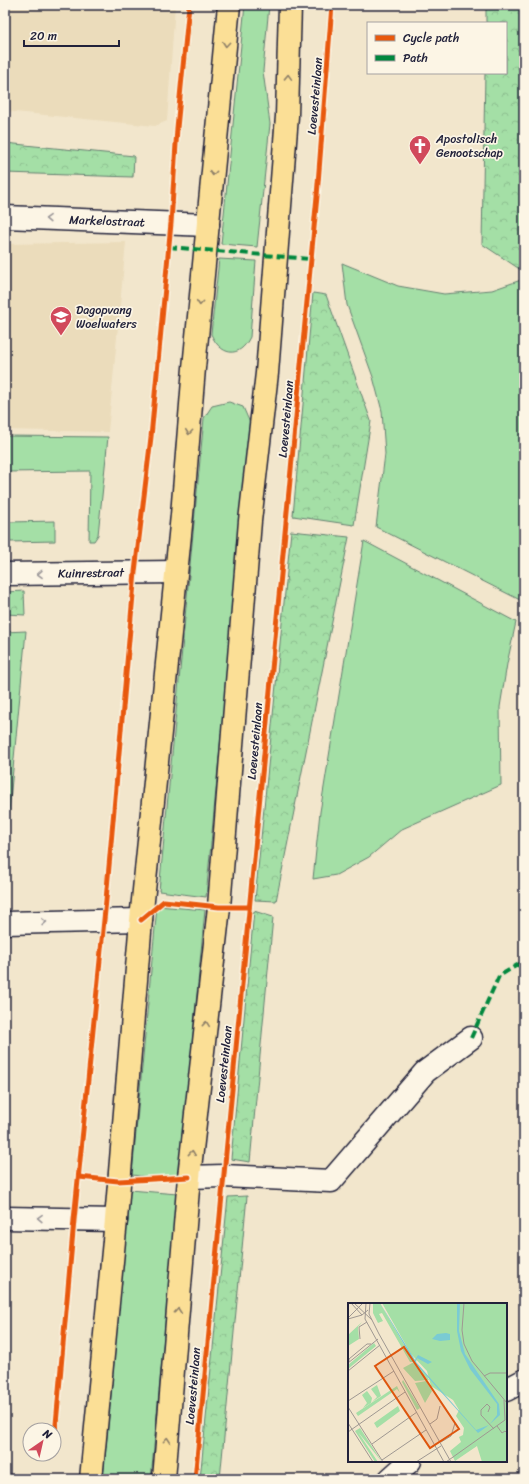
<svg xmlns="http://www.w3.org/2000/svg" width="529" height="1484" font-family="Sriracha,sans-serif">
<defs>
<pattern id="forest-crowns" width="20" height="18" patternUnits="userSpaceOnUse"><rect width="20" height="18" fill="#a4dfa6"/><path d="M2 6a3 3 0 1 1 6 0M12 15a3 3 0 1 1 6 0" fill="none" stroke="#8dbf90"/></pattern>
</defs>
<rect width="100%" height="100%" fill="#f2e6cc"/>
<filter id="ink" filterUnits="userSpaceOnUse"><feTurbulence type="fractalNoise" baseFrequency=".025" numOctaves="2"/><feDisplacementMap in="SourceGraphic" scale="8" xChannelSelector="R" yChannelSelector="G"/><feConvolveMatrix kernelMatrix="1 2 1 2 8 2 1 2 1" color-interpolation-filters="sRGB"/></filter>
<g filter="url(#ink)">
<!-- built -->
<g fill="#ebdcbb">
<polygon points="5,5 175,5 167,121 155,126 5,111"/>
<polygon points="126,242 108,432 5,430 5,244"/>
</g>
<!-- grass -->
<g fill="#a4dfa6" stroke="#638070">
<polygon points="245,5 269,5 263,71 270,124 257,247 221,244"/>
<path d="M219,259L256,261L250,337C239,360 220,355 211,334Z"/>
<polygon points="342,263 398,286 444,294 492,290 524,279 524,602 376,527 385,454 382,411 373,377 347,305"/>
<polygon points="229,402 243,407 250,423 206,897 159,891 204,418 212,406"/>
<polygon points="5,436 108,437 98,535 94,541 89,541 90,471 5,472"/>
<polygon points="55,521 55,541 10,542 9,522"/>
<polygon points="364,541 516,622 507,664 500,707 501,785 402,829 369,857 336,875 313,879 320,812"/>
<polygon points="26,631 5,854 5,632"/>
<polygon points="157,906 205,910 179,1180 132,1175"/>
<polygon points="130,1190 177,1194 151,1479 103,1479"/>
</g>
<!-- forest -->
<g fill="url(#forest-crowns)" stroke="#638070">
<polygon points="486,5 524,5 524,272 482,244 485,73 506,73 506,23 486,23"/>
<polygon points="5,143 134,156 133,177 5,173"/>
<polygon points="313,293 326,295 371,421 354,525 293,516"/>
<polygon points="291,531 349,537 276,901 255,900"/>
<polygon points="24,591 25,615 5,614 5,592"/>
<polygon points="254,911 273,917 250,1162 231,1159"/>
<polygon points="247,1196 220,1479 200,1479 228,1197"/>
</g>
<g fill="none" stroke-linecap="round" stroke-linejoin="round">
<!-- minor casing -->
<g stroke="#22223b" stroke-width="25">
<g id="minor">
<polyline points="5,217 208,225"/>
<polyline points="5,574 176,572"/>
<polyline points="5,923 141,920"/>
<polyline points="189,1177 223,1176 331,1181 425,1072 471,1038"/>
<polyline points="5,1218 116,1220"/>
<polyline points="506,1390 523,1381"/>
<polyline points="390,1479 410,1461"/>
</g>
</g>
<!-- major casing -->
<g stroke="#22223b" stroke-width="25">
<g id="major">
<polyline points="91,1479 116,1220 141,920 182,515 194,368 229,5"/>
<polyline points="164,1479 189,1177 219,907 250,521 267,373 287,116 290,5"/>
</g>
</g>
<!-- minor -->
<use href="#minor" stroke="#fcf5e5" stroke-width="22"/>
<!-- major -->
<use href="#major" stroke="#fbdf96" stroke-width="22"/>
<!-- quiet -->
<g stroke="#00873e" stroke-width="4" stroke-dasharray="8 4" stroke-linecap="butt">
<polyline points="169,247 310,259"/>
<polyline points="471,1038 499,976 524,961"/>
</g>
<!-- cycleway casing -->
<g stroke="#fcf5e5" stroke-width="8">
<g id="cycleway">
<polyline points="141,920 164,901 219,907 249,907"/>
<polyline points="79,1177 118,1181 189,1177"/>
<polyline points="54,1447 74,1220 106,900 135,572 151,437 171,223 177,128 189,5"/>
<polyline points="195,1479 317,196 332,5"/>
</g>
</g>
<!-- cycleway -->
<use href="#cycleway" stroke="#e8590c" stroke-width="5"/>
</g>
<!-- one-way arrows -->
<defs><path id="oneway-chevron" d="M-2-3.5L2.5 0L-2 3.5" fill="none" stroke-width="1.6" stroke-linecap="round" stroke-linejoin="round"/></defs>
<g stroke="#8e8068">
<use href="#oneway-chevron" transform="translate(226 44) rotate(95)"/>
<use href="#oneway-chevron" transform="translate(288 77) rotate(-88)"/>
<use href="#oneway-chevron" transform="translate(213 173) rotate(95)"/>
<use href="#oneway-chevron" transform="translate(200 303) rotate(95)"/>
<use href="#oneway-chevron" transform="translate(189 432) rotate(95)"/>
<use href="#oneway-chevron" transform="translate(206 1024) rotate(-84)"/>
<use href="#oneway-chevron" transform="translate(192 1153) rotate(-84)"/>
<use href="#oneway-chevron" transform="translate(178 1311) rotate(-85)"/>
<use href="#oneway-chevron" transform="translate(167 1440) rotate(-85)"/>
</g>
<g stroke="#9a9698">
<use href="#oneway-chevron" transform="translate(48 219) rotate(-178)"/>
<use href="#oneway-chevron" transform="translate(40 574) rotate(179)"/>
<use href="#oneway-chevron" transform="translate(44 922) rotate(-1)"/>
<use href="#oneway-chevron" transform="translate(40 1218) rotate(-178)"/>
</g>
</g>
<!-- icons -->
<defs>
<g id="church-pin" transform="scale(1.15)"><path d="M0 17L-7.5 6A9.5 9.5 0 1 1 7.5 6Z" fill="#d1495b" stroke="#fcf5e5"/><path d="M-1.2-6h2.4v3.5h3.3v2.4h-3.3V6h-2.4V-.1h-3.3v-2.4h3.3Z" fill="#fff"/></g>
<g id="school-pin" transform="scale(1.15)"><path d="M0 17L-7.5 6A9.5 9.5 0 1 1 7.5 6Z" fill="#d1495b" stroke="#fcf5e5"/><path d="M0-5L7-2L0 1L-7-2ZM-4 1L0 2.5L4 1V4Q0 6-4 4Z" fill="#fff"/></g>
</defs>
<g fill-rule="evenodd">
<use href="#church-pin" x="420" y="146"/>
<use href="#school-pin" x="61" y="317"/>
</g>
<g text-anchor="middle" dominant-baseline="central" stroke-width="3.5" stroke-linejoin="round" paint-order="stroke">
<!-- street labels -->
<g font-size="12" fill="#22223b" stroke="#fcf5e5">
<text transform="translate(315 96) rotate(-85)">Loevesteinlaan</text>
<text transform="translate(107 221) rotate(2)">Markelostraat</text>
<text transform="translate(286 419) rotate(-85)">Loevesteinlaan</text>
<text transform="translate(91 573) rotate(-1)">Kuinrestraat</text>
<text transform="translate(255 741) rotate(-85)">Loevesteinlaan</text>
<text transform="translate(224 1064) rotate(-84)">Loevesteinlaan</text>
<text transform="translate(193 1386) rotate(-85)">Loevesteinlaan</text>
</g>
<!-- poi labels -->
<g font-size="12" fill="#22223b" stroke="#fcf5e5" text-anchor="start">
<text x="436" y="139">Apostolisch<tspan x="436" dy="14">Genootschap</tspan></text>
<text x="76" y="310">Dagopvang<tspan x="76" dy="14">Woelwaters</tspan></text>
</g>
</g>
<!-- overview -->
<g transform="translate(348 1303)">
<rect width="159" height="159" fill="#f2e6cc"/>
<path d="M14,19L10,24L11,36L0,43V32ZM66,59L79,73L81,77L67,78L55,65ZM55,77L72,105L69,107L54,79ZM78,78L84,88L77,100L67,80ZM49,83L52,90L49,86L10,113L8,110ZM50,103L52,108L29,125L26,120ZM12,125L34,159L10,129L30,159H27L7,128Z" fill="#a4dfa6"/>
<path d="M25,0H32L66,59H62L34,10L31,11L35,18L30,20L25,10ZM26,40L28,43L0,66V62ZM29,82L33,93L24,99L29,94L23,86ZM19,88L24,95L23,100L15,105L19,100L14,92Z" fill="#a4dfa6"/>
<path d="M34,0H159V159H134L129,143L107,158L102,148L113,139L111,134L115,132L116,125L108,113L111,107L105,97L83,83L79,68L63,51Z" fill="#a4dfa6"/>
<path d="M32,0L67,57L70,52L84,59L80,61L69,55L68,59L128,127L141,122L130,130L66,59ZM109,0H112L111,28L117,51L151,101L152,112L142,121L149,112V101L122,66L113,48L109,28ZM98,30L102,31V37L92,38L84,36L89,31Z" fill="#7acbd3"/>
<path fill="none" stroke="#9f9892" stroke-width="1" d="M3,0L14,12M6,0L24,17M18,0L17,16L96,159M22,0L21,11L31,31L103,159M116,0L114,27L116,41L124,58L159,100M0,15L15,0M0,16L14,12L20,7M12,36L11,24L19,19M1,59V56L19,41H23M0,60L30,36M0,68L32,42M136,73L142,70H159M156,97L157,117M0,98L46,68M0,104L35,159M140,109L142,104L139,101L133,107V112L146,126M0,120L25,159M82,121L89,116L92,103M149,123L154,130L157,128L159,130M0,129L57,89M93,139L103,133L107,120M24,141L69,109M34,157L78,127M68,159L93,143M98,159L157,117"/>
<path fill="#de560e" fill-opacity="0.15" stroke="#de560e" stroke-width="2" d="M56,44L111,126L82,145L27,63Z"/>
<rect width="159" height="159" fill="none" stroke="#22223b" stroke-width="2"/>
</g>
<!-- margin -->
<rect width="529" height="1484" fill="none" stroke="#fcf5e5" stroke-width="20"/>
<rect x="10" y="10" width="509" height="1464" fill="none" stroke="#22223b" stroke-width="1.5" filter="url(#ink)"/>
<!-- legend -->
<rect x="367" y="22" width="140" height="52" fill="#fcf5e5" stroke="#a5a1a1"/>
<rect x="375" y="35" width="20" height="6" fill="#e8590c" stroke="#a5a1a1"/>
<text x="403" y="42" font-size="12" fill="#22223b">Cycle path</text>
<rect x="375" y="55" width="20" height="6" fill="#00873e" stroke="#a5a1a1"/>
<text x="403" y="62" font-size="12" fill="#22223b">Path</text>
<!-- north arrow -->
<g transform="translate(42 1442) rotate(34)"><circle r="19" fill="#fcf5e5" stroke="#a5a1a1"/>
<path d="M0-3L7 15L0 10L-7 15Z" fill="#d1495b"/>
<text y="-6" font-size="11" font-weight="bold" text-anchor="middle" fill="#22223b">N</text>
</g>
<!-- scale -->
<path d="M24 40v6h95v-6" fill="none" stroke="#22223b" stroke-width="2"/>
<text x="30" y="40" font-size="12" fill="#22223b" stroke="#fcf5e5" stroke-width="3" paint-order="stroke">20 m</text>
</svg>
